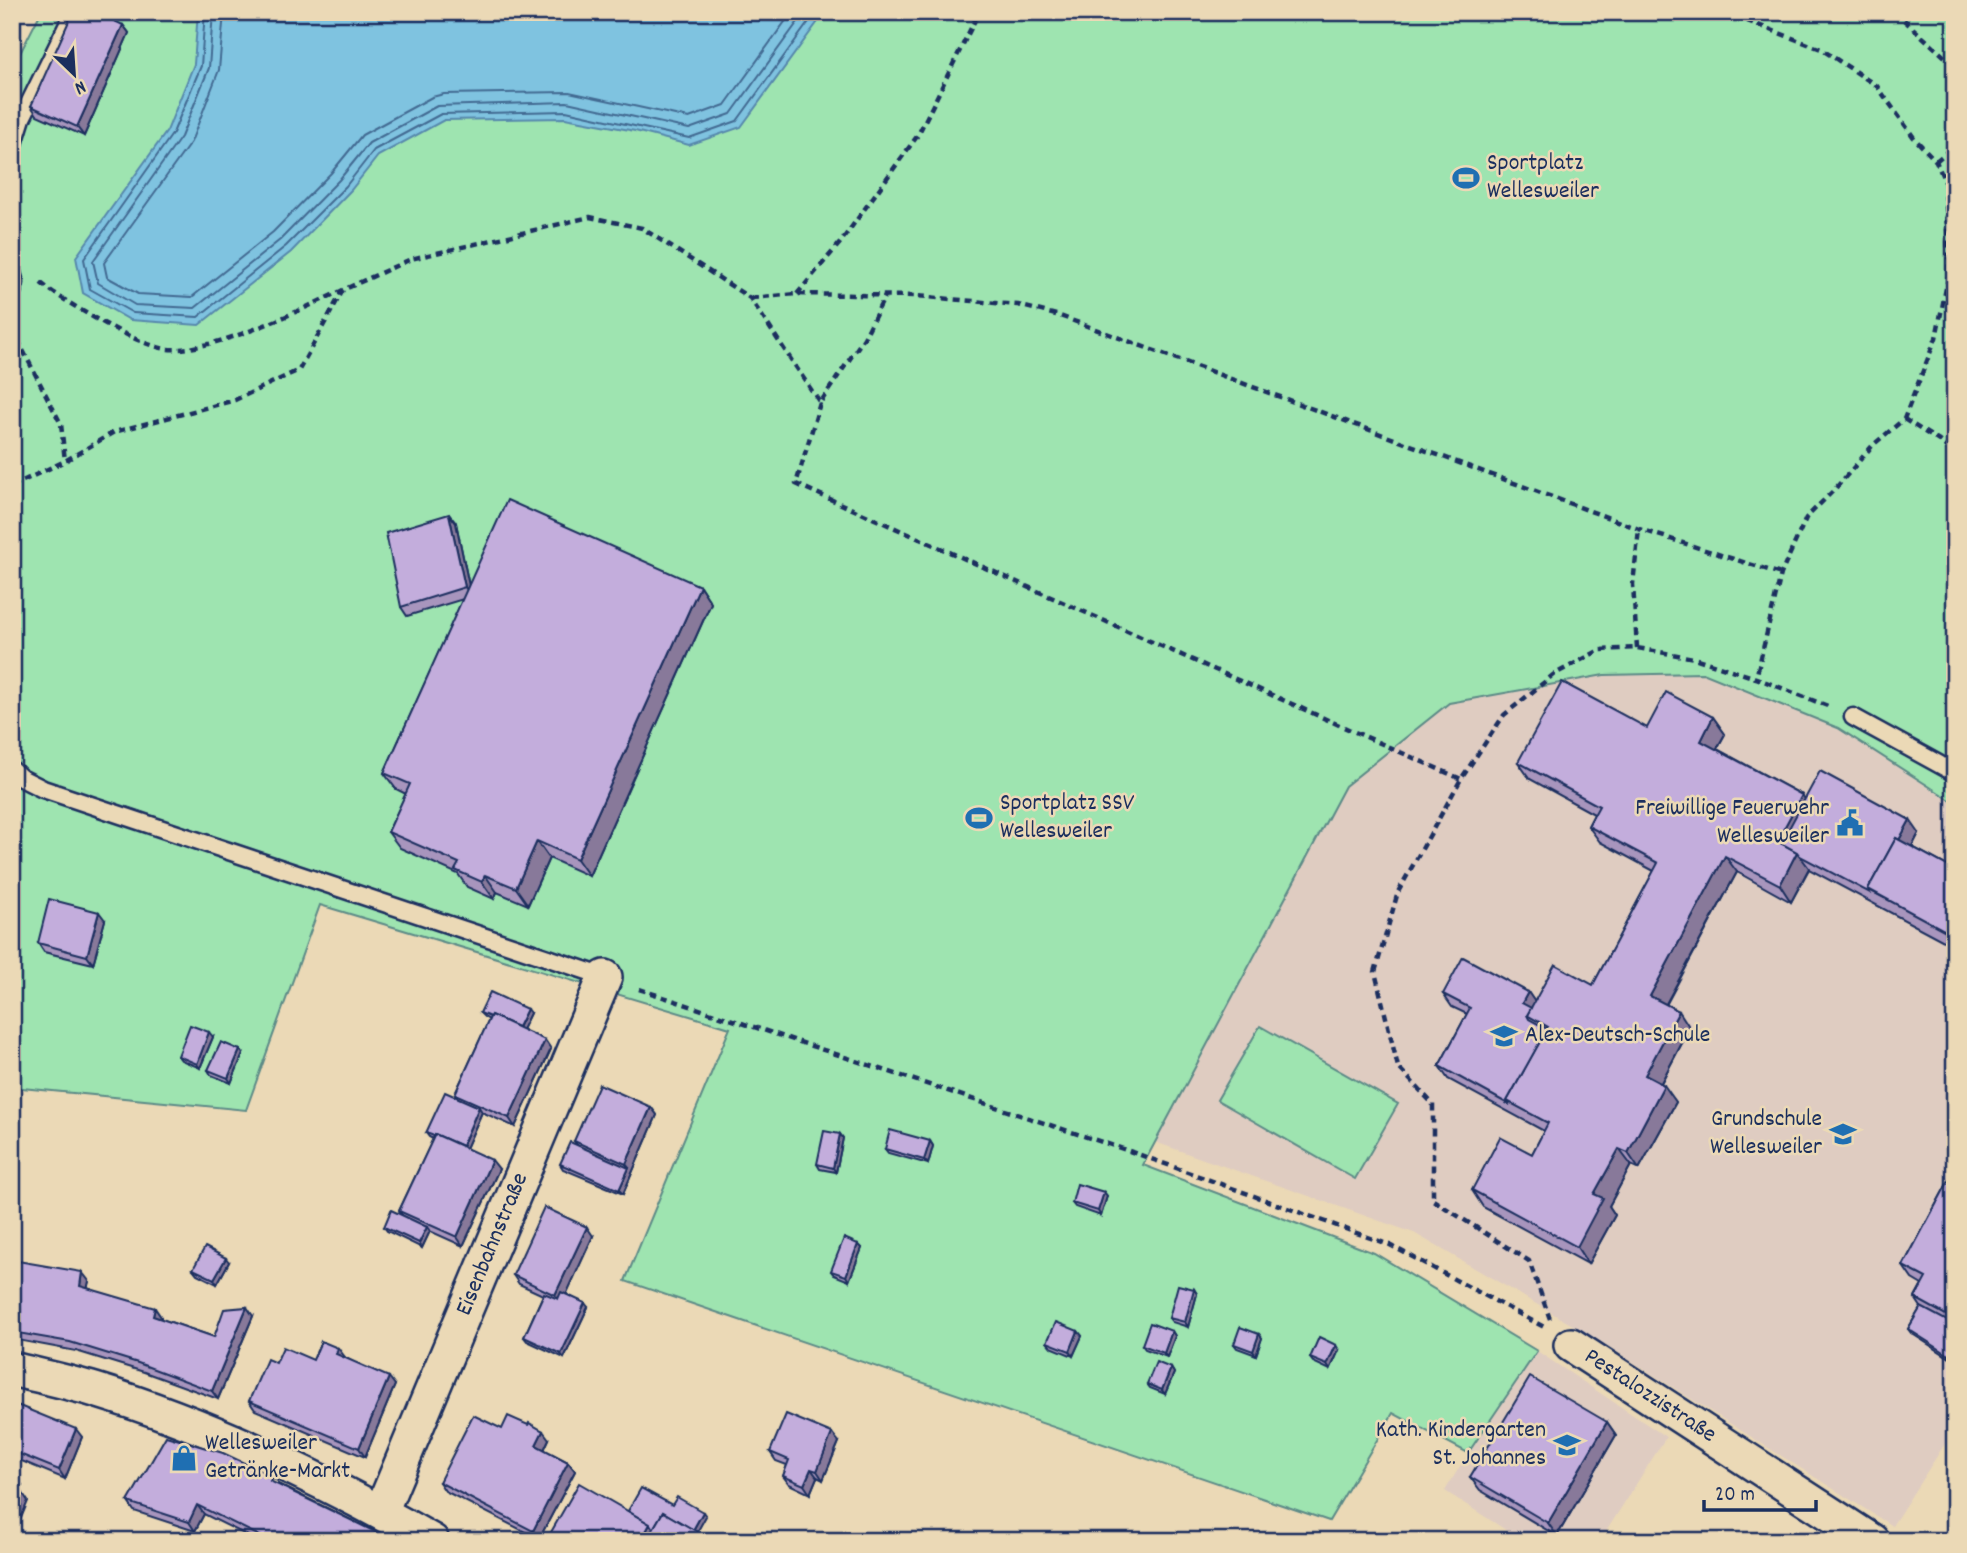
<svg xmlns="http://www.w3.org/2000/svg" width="1967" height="1553" font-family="Dekko,sans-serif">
<rect width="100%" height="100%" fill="#ebd9b6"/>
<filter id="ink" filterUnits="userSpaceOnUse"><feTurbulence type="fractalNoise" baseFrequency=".0143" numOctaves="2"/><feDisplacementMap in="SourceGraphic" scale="14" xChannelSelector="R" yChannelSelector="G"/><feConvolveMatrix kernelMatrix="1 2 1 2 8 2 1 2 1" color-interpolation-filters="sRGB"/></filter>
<g filter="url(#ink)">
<!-- built -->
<g fill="#dfccc1">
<polygon points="1703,673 1838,728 1955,803 1955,1428 1892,1526 1595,1338 1414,1233 1155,1142 1345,786 1449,703 1604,675"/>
<polygon points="1537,1351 1666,1437 1600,1541 1523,1541 1445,1491 1468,1453"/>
</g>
<!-- green -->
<g fill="#9ee4b0" stroke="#5c8a87" stroke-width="2">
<polygon points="41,12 1955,12 1955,803 1838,728 1703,673 1604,675 1449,703 1345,786 1143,1165 1374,1253 1537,1351 1468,1453 1393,1413 1329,1521 625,1281 730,1028 320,905 246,1110 12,1087 12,69"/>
<polygon points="1260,1026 1398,1104 1355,1179 1217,1100"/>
</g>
<!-- water -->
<polygon fill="#7fc3e0" stroke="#5788ac" stroke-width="2" points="198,12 825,12 741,127 689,145 635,131 565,118 444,120 378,156 351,190 291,252 199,325 130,320 83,293 76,257 167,131 194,64"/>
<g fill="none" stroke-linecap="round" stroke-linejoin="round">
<!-- shore -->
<g stroke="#436a92" stroke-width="2">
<polyline points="205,12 201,66 173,133 84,259 90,289 133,313 198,317 286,246 346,186 374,150 441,114 566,111 689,138 737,121 816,12"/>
<polyline points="213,12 209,68 181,137 93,261 98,283 135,305 195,308 280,240 339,180 369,143 437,106 567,102 689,129 731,114 805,12"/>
<polyline points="224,12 219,70 191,142 104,263 107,277 138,294 192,297 273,232 331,173 362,135 432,97 444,94 569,92 689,118 725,105 792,12"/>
</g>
<!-- lane casing -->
<g stroke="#1b2f5e" stroke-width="21">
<g id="lane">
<polyline points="12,150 22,118 74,12"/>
<polyline points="12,273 15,283 12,292"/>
<polyline points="1853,717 1955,773"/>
<polyline points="12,770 21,778 43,789 605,977"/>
</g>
</g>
<!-- street casing -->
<g stroke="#1b2f5e" stroke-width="38">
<g id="street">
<path id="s1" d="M1571,1345L1872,1541"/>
<path d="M12,1369C40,1376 68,1382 95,1390C210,1425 328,1482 432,1541"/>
<path id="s2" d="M381,1512L605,977"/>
</g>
</g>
<!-- path -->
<g stroke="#1b2f5e" stroke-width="4.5" stroke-dasharray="7 5" stroke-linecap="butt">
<polyline points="1724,12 1821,49 1877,86 1915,139 1936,161 1945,182 1949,273 1936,338 1904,419 1873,445 1835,489 1806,518 1781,574 1756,678"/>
<polyline points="1895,12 1955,66"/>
<polyline points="1936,161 1955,145"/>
<polyline points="1946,182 1955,195"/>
<path d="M41,283C64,302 138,346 167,349C212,353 301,310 343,290"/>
<polyline points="797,294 840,243 918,135 979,12"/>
<polyline points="751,298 797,294 916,296 1018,305 1060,316 1639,529 1781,574"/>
<polyline points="12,329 61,424 65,461"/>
<polyline points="820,403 796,484 1461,779"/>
<polyline points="1904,419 1939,441 1955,454"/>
<polyline points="12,486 65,461 114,432 235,400 299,370 343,290 411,259 590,217 642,228 750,298 820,403 864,338 885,296"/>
<polyline points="1637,648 1633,584 1639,529"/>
<polyline points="639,989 1132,1152 1390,1245 1544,1327"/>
<polyline points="1550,1319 1529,1261 1433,1200 1433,1104 1398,1067 1375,972 1398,892 1461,779 1504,715 1553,675 1600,650 1637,648 1694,658 1756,678 1830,707"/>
</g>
<!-- lane -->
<use href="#lane" stroke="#ebd9b6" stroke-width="16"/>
<!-- street -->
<use href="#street" stroke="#ebd9b6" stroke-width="33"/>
</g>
<!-- wall -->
<g fill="#a895bd" stroke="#1b2f5e" stroke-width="2">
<polygon points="123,25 129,33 84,136 37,115 31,106"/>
<polygon points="456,523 469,586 700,586 711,603 589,876 549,858 528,905 497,892 494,899 467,887 458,874 400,848 388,832 406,794 396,789 384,773 463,599 407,616 401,607"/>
<polygon points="1713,717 1725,734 1717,749 1802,795 1805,799 1919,833 1912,847 1955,870 1955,947 1809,869 1791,902 1737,872 1666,1005 1690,1028 1661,1083 1676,1102 1639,1169 1631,1165 1609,1206 1615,1215 1588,1264 1483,1207 1472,1190 1532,1154 1544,1131 1448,1079 1439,1066 1467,1014 1452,1007 1443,994 1528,992 1534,1002 1593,985 1654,871 1600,842 1588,826 1594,814 1530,779 1518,762 1647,728"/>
<polygon points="105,920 93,964 44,952 38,943"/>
<polygon points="480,1013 530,1013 522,1029 551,1049 515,1127 482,1112 466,1148 499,1169 463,1246 430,1231 422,1248 387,1231 384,1227 402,1215 399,1211 433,1139 429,1137 426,1133 458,1098 455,1094 489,1020 484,1017"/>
<polygon points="213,1037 200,1068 181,1060 178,1056"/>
<polygon points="243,1054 231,1083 211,1075 208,1070"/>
<polygon points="651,1107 657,1115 623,1194 563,1169 560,1164 577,1145 574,1141"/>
<polygon points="840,1134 843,1138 836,1172 820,1169 817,1164"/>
<polygon points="930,1141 933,1146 928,1164 888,1153 885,1149"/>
<polygon points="1955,1169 1955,1356 1953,1360 1911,1333 1908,1329 1921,1307 1915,1298 1922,1285 1912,1279 1903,1266"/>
<polygon points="1104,1192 1107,1196 1101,1216 1075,1207 1072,1203"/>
<polygon points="593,1236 566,1294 588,1307 564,1358 527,1341 524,1337 543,1295 519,1284 513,1275"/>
<polygon points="858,1244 862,1248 849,1281 834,1275 831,1271"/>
<polygon points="12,1260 89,1281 87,1288 161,1317 161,1319 214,1337 253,1316 218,1399 144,1372 76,1351 12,1339"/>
<polygon points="229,1262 217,1284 197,1274 193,1269"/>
<polygon points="1194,1289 1197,1294 1188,1327 1172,1322 1169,1318"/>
<polygon points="1078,1331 1082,1336 1073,1356 1051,1347 1047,1342"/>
<polygon points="1172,1331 1175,1336 1167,1357 1145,1349 1142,1345"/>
<polygon points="1259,1334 1262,1338 1256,1355 1237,1348 1234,1344"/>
<polygon points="338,1348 344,1357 395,1385 365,1457 255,1410 249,1401 276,1363 313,1360"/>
<polygon points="1339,1350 1330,1370 1313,1362 1310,1358"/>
<polygon points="1171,1368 1174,1373 1165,1394 1150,1388 1147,1384"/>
<polygon points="12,1403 82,1437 65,1479 12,1457"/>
<polygon points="1607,1422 1616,1435 1557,1536 1480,1490 1470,1477"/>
<polygon points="549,1439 544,1450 568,1462 575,1471 539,1539 445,1491 439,1482"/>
<polygon points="839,1442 823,1480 817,1477 810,1494 789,1484 783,1476 787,1465 776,1461 770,1452"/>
<polygon points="278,1484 394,1541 258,1541 204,1514 195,1531 134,1511 128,1502"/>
</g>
<!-- shaded-wall -->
<g fill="#88799a" stroke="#1b2f5e" stroke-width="2">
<polygon points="123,25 129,33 84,136 77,127"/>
<polygon points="449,514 456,523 471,596 465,587"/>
<polygon points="700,586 711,603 589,876 577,859"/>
<polygon points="1713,717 1725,734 1712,757 1701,741"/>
<polygon points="1802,795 1814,812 1792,852 1777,841"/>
<polygon points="1910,820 1919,833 1884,898 1871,891"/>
<polygon points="537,841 549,858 528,905 516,888"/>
<polygon points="1797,852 1809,868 1791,902 1780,885"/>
<polygon points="1725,856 1737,872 1661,1013 1650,996"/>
<polygon points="485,875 497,892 494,899 482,882"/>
<polygon points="99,912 105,920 93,964 87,956"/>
<polygon points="1528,992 1537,1005 1531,1015 1522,1003"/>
<polygon points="527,1009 530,1013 520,1034 517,1030"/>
<polygon points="1679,1011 1690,1028 1656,1092 1645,1075"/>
<polygon points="209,1032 213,1037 200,1068 197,1064"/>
<polygon points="545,1040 551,1049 515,1127 509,1118"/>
<polygon points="240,1050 243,1054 231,1083 228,1078"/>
<polygon points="1664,1085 1676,1102 1639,1169 1628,1153"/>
<polygon points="479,1107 482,1112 464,1153 461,1149"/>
<polygon points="651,1107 657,1115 623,1194 619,1190 629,1168 626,1164"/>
<polygon points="840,1134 843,1138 836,1172 833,1168"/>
<polygon points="930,1141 933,1146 928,1164 924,1160"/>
<polygon points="1619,1149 1631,1165 1609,1206 1615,1215 1588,1264 1577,1247 1594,1194"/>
<polygon points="492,1160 499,1169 463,1246 457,1237"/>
<polygon points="1104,1192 1107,1196 1101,1216 1098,1211"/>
<polygon points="427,1227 430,1231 422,1248 419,1243"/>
<polygon points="587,1227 593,1236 562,1304 555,1295"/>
<polygon points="858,1244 862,1248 849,1281 846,1276"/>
<polygon points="226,1258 229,1262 217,1284 214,1279"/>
<polygon points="82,1272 89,1281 86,1295 80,1286"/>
<polygon points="1194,1289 1197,1294 1188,1327 1185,1322"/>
<polygon points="585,1303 588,1307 564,1358 561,1354"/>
<polygon points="247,1307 253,1316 218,1399 212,1391"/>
<polygon points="155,1308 161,1317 159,1325 153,1316"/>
<polygon points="1078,1331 1082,1336 1073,1356 1070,1351"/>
<polygon points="1172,1331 1175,1336 1167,1357 1164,1353"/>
<polygon points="1259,1334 1262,1338 1256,1355 1253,1351"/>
<polygon points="1336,1345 1339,1350 1330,1370 1327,1365"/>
<polygon points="1955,1347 1955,1356 1953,1360 1949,1355"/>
<polygon points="338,1348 345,1357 342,1363 336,1354"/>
<polygon points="1171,1368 1174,1373 1165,1394 1162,1390"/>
<polygon points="389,1377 395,1385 365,1457 359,1448"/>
<polygon points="1607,1422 1616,1435 1557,1536 1548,1523"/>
<polygon points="76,1429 82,1437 65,1479 59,1470"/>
<polygon points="543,1431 549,1439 542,1454 536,1445"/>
<polygon points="832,1433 839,1442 823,1480 817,1471"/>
<polygon points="568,1462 575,1471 539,1539 533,1531"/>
<polygon points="811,1469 817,1477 810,1494 804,1485"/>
<polygon points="15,1476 22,1485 17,1497 12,1490 12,1485"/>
<polygon points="22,1492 28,1501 12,1540 12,1517"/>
<polygon points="197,1505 204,1514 195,1531 189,1522"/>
<polygon points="703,1512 706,1516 695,1536 692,1532"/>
<polygon points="650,1524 659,1537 657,1541 641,1541"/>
</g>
<!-- building -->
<g fill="#c3addc" stroke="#1b2f5e" stroke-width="2">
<polygon points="73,12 96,12 123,25 77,127 31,106"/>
<polygon points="507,500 700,586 577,859 537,841 516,888 485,875 482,882 455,870 459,863 388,832 410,784 384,773"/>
<polygon points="449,514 465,587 401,607 386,533"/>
<polygon points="1562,682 1647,728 1666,692 1713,717 1701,741 1802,795 1777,841 1797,852 1780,885 1725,856 1650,996 1679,1011 1645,1075 1664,1085 1628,1153 1619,1149 1594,1194 1603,1198 1577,1247 1472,1190 1500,1137 1532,1154 1548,1123 1507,1101 1548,1027 1527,1015 1555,964 1593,985 1658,863 1588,826 1599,806 1518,762"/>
<polygon points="1820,771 1910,820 1899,840 1896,838 1868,889 1870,893 1800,856 1797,852 1781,843"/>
<polygon points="1896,838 1955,870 1955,936 1868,889"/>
<polygon points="49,899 99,912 87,956 38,943"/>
<polygon points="1463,957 1528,992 1522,1003 1531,1008 1527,1015 1529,1019 1547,1029 1507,1101 1510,1105 1439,1066 1470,1008 1443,994"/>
<polygon points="490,992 527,1009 518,1027 491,1015 490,1017 480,1013"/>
<polygon points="491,1015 545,1040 509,1118 455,1094"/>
<polygon points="190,1025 209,1032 197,1064 178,1056"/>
<polygon points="221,1042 240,1050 228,1078 208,1070"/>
<polygon points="599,1084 651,1107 626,1164 574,1141"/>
<polygon points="445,1092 479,1107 462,1146 435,1134 434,1136 426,1133"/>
<polygon points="890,1130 930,1141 924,1160 885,1149"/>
<polygon points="824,1131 840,1134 833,1168 817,1164"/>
<polygon points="435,1134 492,1160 457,1237 399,1211"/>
<polygon points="570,1142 629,1168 619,1190 560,1164"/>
<polygon points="1955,1169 1955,1320 1915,1298 1926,1278 1903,1266"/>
<polygon points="1077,1184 1104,1192 1098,1211 1072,1203"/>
<polygon points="544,1207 587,1227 555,1295 513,1275"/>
<polygon points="391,1210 427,1227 419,1243 384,1227"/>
<polygon points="844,1238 858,1244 846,1276 831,1271"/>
<polygon points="205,1247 226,1258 214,1279 193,1269"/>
<polygon points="12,1260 82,1272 80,1286 155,1308 153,1316 214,1337 224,1309 247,1307 212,1391 138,1363 70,1342 12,1332"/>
<polygon points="1178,1285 1194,1289 1185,1322 1169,1318"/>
<polygon points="561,1292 585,1303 561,1354 524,1337 544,1293 558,1299"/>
<polygon points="1921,1307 1955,1325 1955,1347 1949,1355 1908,1329"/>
<polygon points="1056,1322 1078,1331 1070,1351 1047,1342"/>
<polygon points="1150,1323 1172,1331 1164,1353 1142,1345"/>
<polygon points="1240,1327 1259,1334 1253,1351 1234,1344"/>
<polygon points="1319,1337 1336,1345 1327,1365 1310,1358"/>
<polygon points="321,1341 338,1348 336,1354 389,1377 359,1448 249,1401 267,1359 276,1363 283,1347 313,1360"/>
<polygon points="1156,1362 1171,1368 1162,1390 1147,1384"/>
<polygon points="1530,1377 1607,1422 1548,1523 1470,1477"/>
<polygon points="12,1403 76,1429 59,1470 12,1451"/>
<polygon points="786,1414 832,1433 817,1471 811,1469 804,1485 783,1476 789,1460 770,1452"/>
<polygon points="473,1415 502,1429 508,1416 528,1425 529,1423 543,1431 536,1445 568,1462 533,1531 439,1482"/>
<polygon points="166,1436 223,1453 272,1476 270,1481 394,1541 270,1541 197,1505 189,1522 128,1502"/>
<polygon points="12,1475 15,1476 12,1485"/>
<polygon points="579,1483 650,1524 641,1541 546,1541"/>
<polygon points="12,1488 22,1492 12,1517"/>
<polygon points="641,1488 672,1505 677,1497 703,1512 693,1530 663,1512 653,1529 650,1524 628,1511"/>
<polygon points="663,1512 708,1538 706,1541 646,1541"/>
</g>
</g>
<!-- icons -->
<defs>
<g id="stadium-bare" transform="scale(2.1)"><path d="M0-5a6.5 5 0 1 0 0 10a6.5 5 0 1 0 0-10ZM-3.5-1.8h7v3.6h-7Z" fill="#1f6fb2" stroke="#ebd9b6" stroke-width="2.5" paint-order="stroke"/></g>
<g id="civic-bare" transform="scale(2.1)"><path d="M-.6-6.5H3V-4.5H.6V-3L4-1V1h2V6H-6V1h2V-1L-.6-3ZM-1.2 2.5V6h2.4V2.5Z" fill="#1f6fb2" stroke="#ebd9b6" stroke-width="2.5" paint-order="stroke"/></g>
<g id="school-bare" transform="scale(2.1)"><path d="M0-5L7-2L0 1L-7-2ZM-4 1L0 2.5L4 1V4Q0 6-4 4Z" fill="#1f6fb2" stroke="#ebd9b6" stroke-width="2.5" paint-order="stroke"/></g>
<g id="shop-bare" transform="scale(2.1)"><path d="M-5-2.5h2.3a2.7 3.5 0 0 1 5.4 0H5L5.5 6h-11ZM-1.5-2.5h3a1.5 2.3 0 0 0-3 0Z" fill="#1f6fb2" stroke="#ebd9b6" stroke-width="2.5" paint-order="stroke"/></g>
</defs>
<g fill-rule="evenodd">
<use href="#stadium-bare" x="1466" y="178"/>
<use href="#stadium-bare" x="979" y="818"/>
<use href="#civic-bare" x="1850" y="823"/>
<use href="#school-bare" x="1504" y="1036"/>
<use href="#school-bare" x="1843" y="1134"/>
<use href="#school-bare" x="1567" y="1445"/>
<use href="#shop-bare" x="184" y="1458"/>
</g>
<g text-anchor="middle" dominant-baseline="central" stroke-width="5" stroke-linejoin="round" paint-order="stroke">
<!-- poi labels -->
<g font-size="24" fill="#1b2f5e" stroke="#ebd9b6" text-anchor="start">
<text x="1487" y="164">Sportplatz<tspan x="1487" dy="28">Wellesweiler</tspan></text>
<text x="1000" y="804">Sportplatz SSV<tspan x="1000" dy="28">Wellesweiler</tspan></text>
<text x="1829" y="809" text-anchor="end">Freiwillige Feuerwehr<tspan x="1829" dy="28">Wellesweiler</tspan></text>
<text x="1525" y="1036">Alex-Deutsch-Schule</text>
<text x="1822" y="1120" text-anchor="end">Grundschule<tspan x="1822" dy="28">Wellesweiler</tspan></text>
<text x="1546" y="1431" text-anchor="end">Kath. Kindergarten<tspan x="1546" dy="28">St. Johannes</tspan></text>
<text x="205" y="1444">Wellesweiler<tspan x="205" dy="28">Getränke-Markt</tspan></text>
</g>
<!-- street labels -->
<g font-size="24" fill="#1b2f5e" stroke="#ebd9b6">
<text stroke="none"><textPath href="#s2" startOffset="290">Eisenbahnstraße</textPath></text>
<text stroke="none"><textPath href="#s1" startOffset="94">Pestalozzistraße</textPath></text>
</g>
</g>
<!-- margin -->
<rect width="1967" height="1553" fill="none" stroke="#ebd9b6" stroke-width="42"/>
<rect x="21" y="21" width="1925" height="1511" fill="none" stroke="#1b2f5e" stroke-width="2.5" filter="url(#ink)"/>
<!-- north arrow -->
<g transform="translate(74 74) rotate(155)" stroke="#ebd9b6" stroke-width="5" paint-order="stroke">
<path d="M0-5L12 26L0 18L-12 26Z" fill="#1b2f5e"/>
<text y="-10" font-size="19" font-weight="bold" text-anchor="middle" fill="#1b2f5e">N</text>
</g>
<!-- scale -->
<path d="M1704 1500v10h112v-10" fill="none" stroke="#1b2f5e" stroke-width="3.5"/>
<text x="1715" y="1500" font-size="21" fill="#1b2f5e" stroke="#ebd9b6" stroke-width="5" paint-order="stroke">20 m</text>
</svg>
